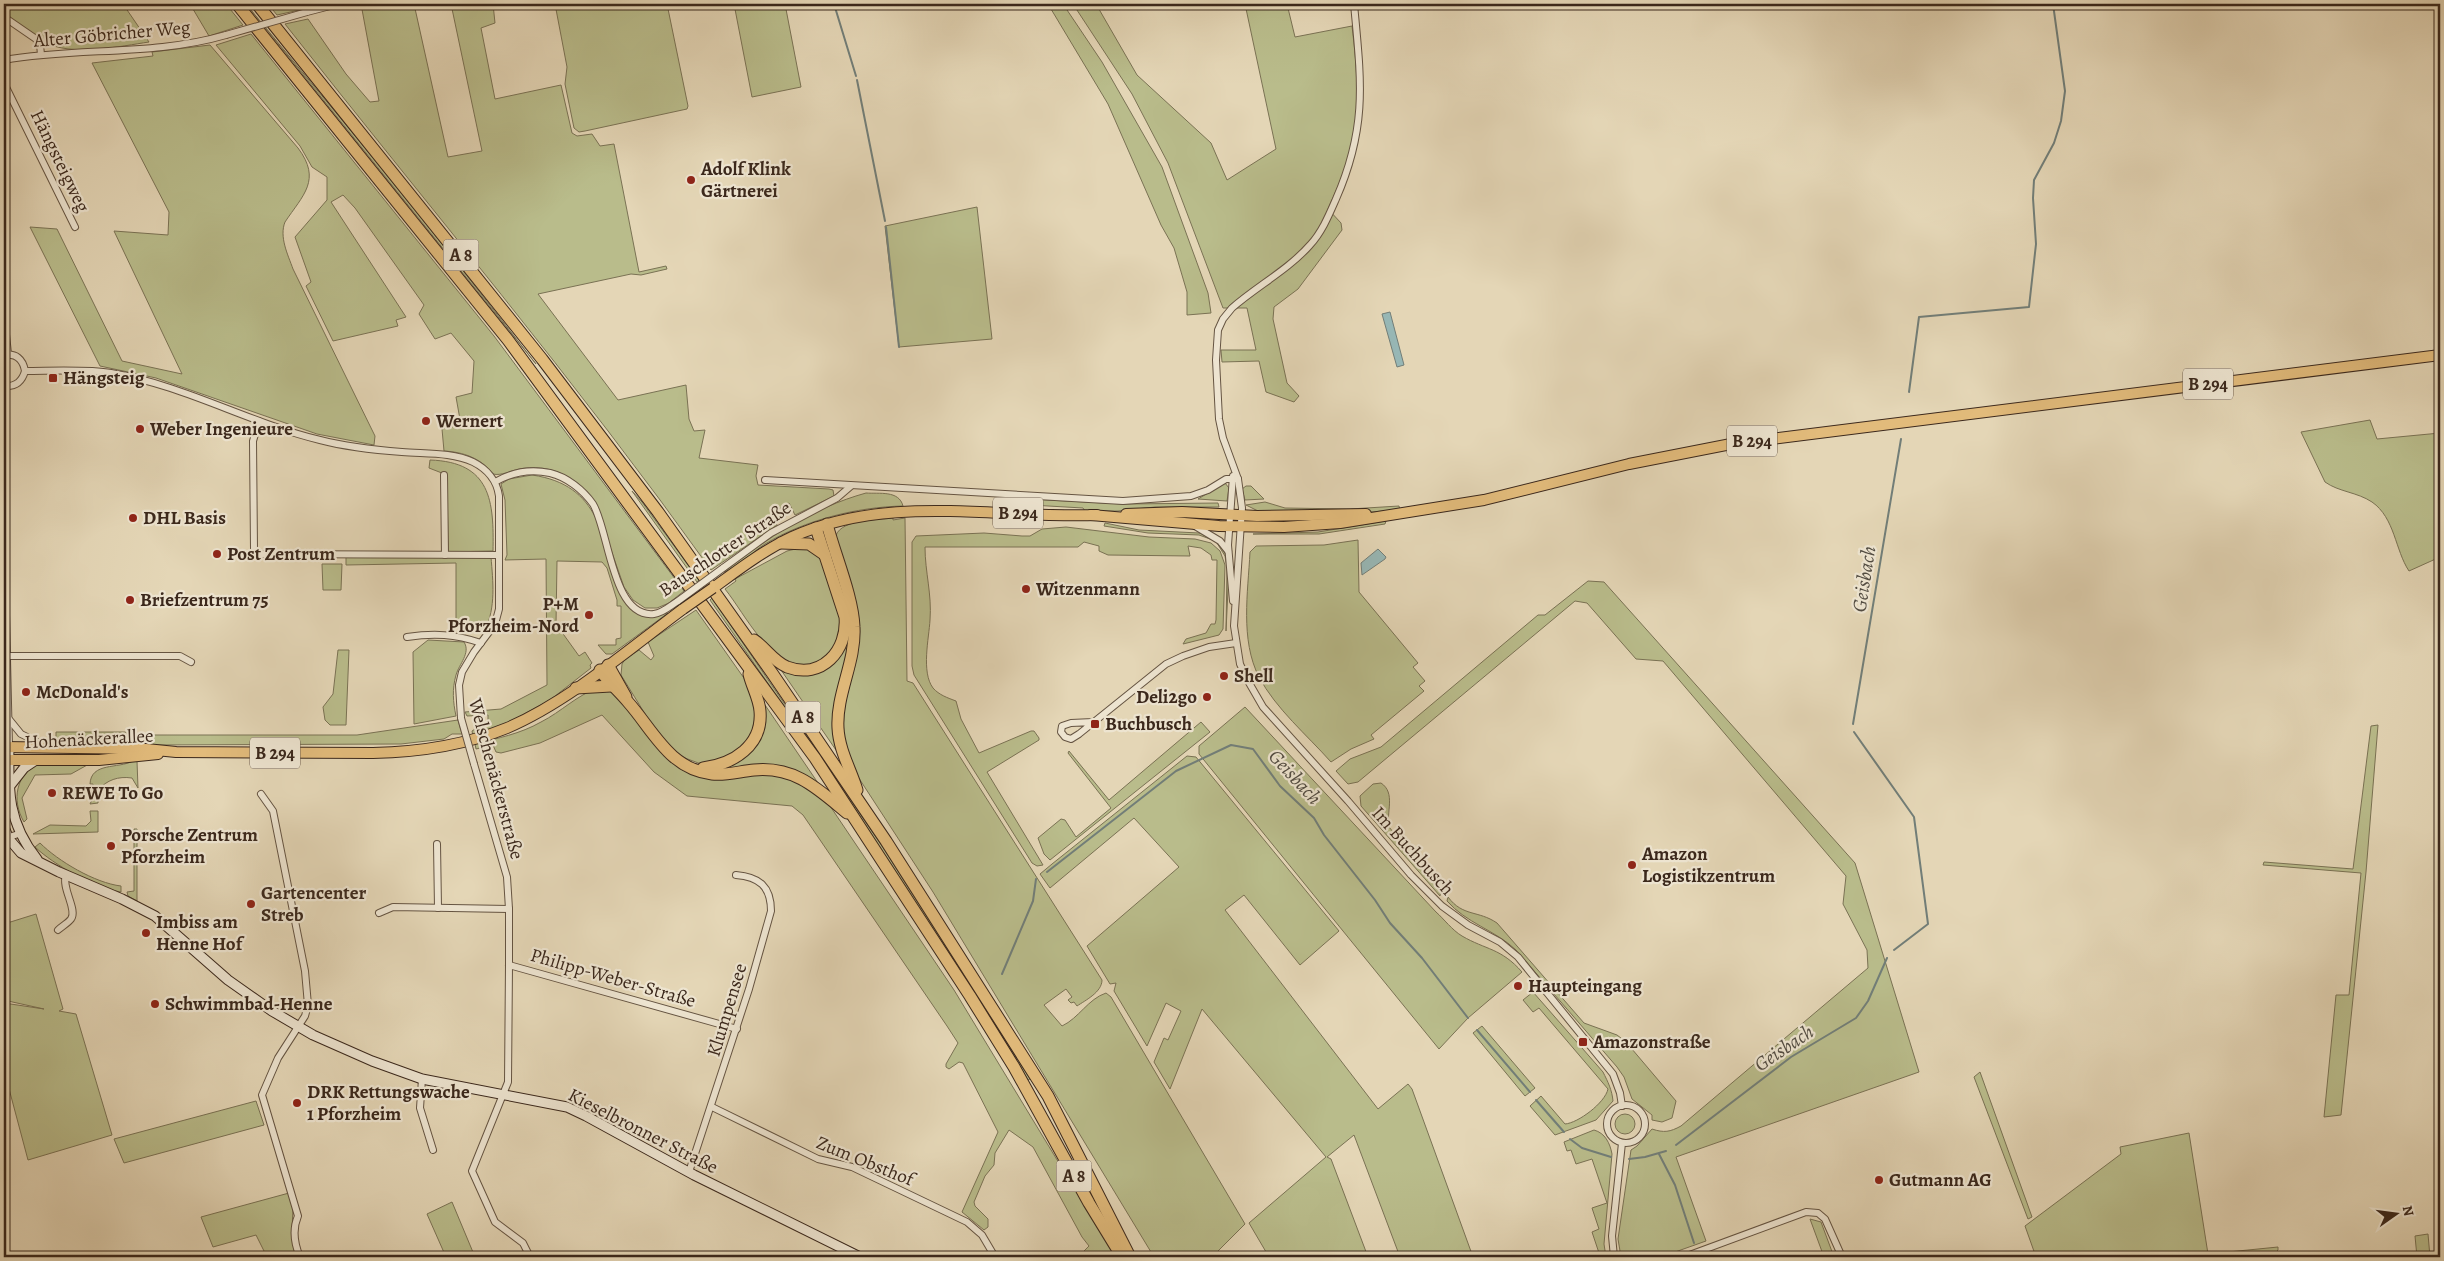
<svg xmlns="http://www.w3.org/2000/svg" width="2444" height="1261" font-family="Alegreya,serif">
<rect width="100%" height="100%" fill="#e4d6b6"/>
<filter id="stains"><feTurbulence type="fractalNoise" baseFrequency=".004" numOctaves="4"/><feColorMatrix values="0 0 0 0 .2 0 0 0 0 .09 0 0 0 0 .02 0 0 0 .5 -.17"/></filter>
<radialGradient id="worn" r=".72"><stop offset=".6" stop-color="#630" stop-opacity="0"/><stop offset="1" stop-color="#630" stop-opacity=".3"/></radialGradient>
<!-- green -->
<g fill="#b9bc8b" stroke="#7a7254">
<path d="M4,4H123L149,42C122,46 70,57 45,42C31,34 18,23 4,14Z"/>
<polygon points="190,4 226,4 243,25 209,36"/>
<polygon points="246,4 399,189 536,364"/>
<polygon points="268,4 302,4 304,9 277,15"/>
<path d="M361,4H414L448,157L482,151L451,4H493L495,23L481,28L495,99L561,85L572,133L577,136L592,134L600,146L614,144L639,272L666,266L667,269L641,275L631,274L538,294L618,400L686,385L689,419L694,431L705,430L699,458L758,465L756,476L758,485L829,489L833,490L834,496L795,515L789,503L772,513L777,525L711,570C577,382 428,206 285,24L308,19L346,74L370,102L379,101Z"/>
<polygon points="555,4 667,4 688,106 687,109 585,131 579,132 574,128 565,84 567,67"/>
<polygon points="734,4 785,4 801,87 752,97"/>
<polygon points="1048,4 1063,4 1102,62 1162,167 1208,293 1211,313 1187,315 1187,292 1174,248 1161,225 1108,104"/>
<path d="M1073,4H1096L1137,75L1211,143L1227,180L1276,149L1245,4H1287L1295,37L1352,26C1357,68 1362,118 1348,159C1343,176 1335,193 1328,209L1341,223L1342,230L1298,289L1274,307L1273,319L1287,383L1299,396L1294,402L1266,392L1259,361L1222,362L1221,350H1256L1247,308H1223L1168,163L1132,94Z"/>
<path d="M251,34L494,336L684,591L669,603L657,608H645L633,600L624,587L594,501C577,476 548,463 519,469C510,471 501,476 493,474C481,458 463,452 444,451L442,429L461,425L456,397L472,393L474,361L451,333L435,339L419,314L424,305L355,208L343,195L331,202L406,317L396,320L398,326L333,341L306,286L311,282L295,237L327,200V177L312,167L300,146L216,45Z"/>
<path d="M210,45L298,148C322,180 303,195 285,222C279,237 288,255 293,269L375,436L374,445L317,434L156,378L100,366L30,227L57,229L122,361L182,374L114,231L168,235L169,212L92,63L153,56L152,52Z"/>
<polygon points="977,207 992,339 899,347 885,226"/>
<path d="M2370,420L2377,439L2440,433V557L2409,571C2395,550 2395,518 2372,502C2357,492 2339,492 2325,482L2301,432Z"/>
<path d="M430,460C491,462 494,501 493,551L448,552L447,475L429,468Z"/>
<path d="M532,475C601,485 602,537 620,593C631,612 648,618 668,613L612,654H606L598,645H616V639L621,638V606H617V600L607,568L602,562L557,561L556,624L579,656L585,652L592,663L590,665L591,668L550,700L500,727L473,736L472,731L488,721V715L467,716L465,712L501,709L547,685L546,559L505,560L507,555L505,500L501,484L509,479Z"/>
<polygon points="1225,483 1229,488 1227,501 1198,499"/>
<polygon points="1246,486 1251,486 1264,499 1245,500 1242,489"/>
<polygon points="632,491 642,502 699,580 697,582"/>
<path d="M866,493C879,494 899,490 903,506C857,507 805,520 765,544C752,552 738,568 724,572C767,538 812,508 866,493Z"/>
<polygon points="1028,499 1124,504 1218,503 1219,507 1155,507 1118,511 1085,511 1083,508 1031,505 1028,503"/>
<polygon points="1265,502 1285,508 1350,509 1399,506 1400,510 1370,512 1258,511 1246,505"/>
<path d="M893,518V520L905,518L907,681L913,683L1102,980C1102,992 1086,1000 1077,1006L1074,1002L1071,1003L1068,1000L1072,997L1066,989L1044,1005L1062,1026C1079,1018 1088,999 1106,993L1111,997L1245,1224L1212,1257H1154L933,892L849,763L841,725L854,660L836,535C843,519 877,520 893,518Z"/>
<polygon points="1386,521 1385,524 1319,534 1253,534 1318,532"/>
<polygon points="1105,523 1139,530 1199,533 1207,535 1213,540 1199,535 1148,533 1104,526"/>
<path d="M1066,527L1149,537L1195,539L1211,543L1220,551L1225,565L1223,629L1219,635L1183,644L1186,639L1206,633L1211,624H1215L1216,620L1217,560H1212L1211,555L1201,548L1188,546L1190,556L1108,555L1099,551V546L1084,542L1078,547H925C925,572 932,594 930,620C929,638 921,672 933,688C939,695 948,698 956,701L961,719L979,753L1031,731H1034L1039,738V740L987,772L1043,865L1037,866L1032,863L914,675L912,666V542L916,536L984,533L1022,536H1030L1042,529Z"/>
<polygon points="823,535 850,626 838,753 779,667 808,672 846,643"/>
<path d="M1358,540L1359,592L1418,663L1413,667L1425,681L1419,686L1424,691L1371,735L1374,739L1351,749L1331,762C1307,735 1276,709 1259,677C1240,640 1248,592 1250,552L1256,546L1324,545Z"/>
<polygon points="1217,543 1225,553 1229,569 1226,631 1227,568 1225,556"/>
<path d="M804,547L820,555L842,625L831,655C825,658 817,664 810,665C771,670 746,615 725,589L736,581L735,579L787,551Z"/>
<path d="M346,557H491C493,582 496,607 485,630L475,632L456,627V563L346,565Z"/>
<polygon points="322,564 342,564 341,590 323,590"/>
<path d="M1588,581L1604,582L1855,863L1919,1072L1676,1157L1706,1241L1661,1257H1621L1618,1239L1631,1150L1637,1146L1652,1129C1664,1133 1670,1132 1681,1126L1868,968L1867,950L1843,904L1846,876L1663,661L1636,659L1587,603L1575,601L1358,782L1348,784L1336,771L1350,759L1381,747L1538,615H1545Z"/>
<polygon points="712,598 880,843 1030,1079 1028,1080 849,800 710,600"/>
<polygon points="696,610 746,681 755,701 754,731 736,755 701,764 677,755 655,730 621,675 622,664 625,659 639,650 651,660 654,656 648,642"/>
<path d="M428,640L464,642C471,653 459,664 456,675C452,689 453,702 456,716L414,724L413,652Z"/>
<polygon points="338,650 349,650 346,725 330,725 325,720 323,707 333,694"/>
<path d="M598,688L612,692L617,696L662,753L682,770L729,776L785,775L826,800L954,990L1116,1257L1092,1256L1078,1257L1089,1246L1082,1237L1033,1147L1009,1130L995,1153L994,1165L985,1176L974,1202L975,1206L988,1219V1227L984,1230L962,1212L998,1132L963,1063L959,1062L949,1069L946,1067V1064L958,1043L947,1026L803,815L792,806L687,796L654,772L602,715L540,743L501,753L496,752L493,745L476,749L475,744C498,738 520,734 541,722C561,712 577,695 598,688Z"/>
<polygon points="763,702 818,783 740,768 716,769 746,754"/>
<path d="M1245,707L1436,912C1444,919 1452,930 1462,936C1486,950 1501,948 1522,972L1468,1018L1439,1049L1199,754V746Z"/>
<polygon points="458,720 462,734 452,734 444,739 401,744 146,745 107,743 107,739 56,739 56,732 126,732 126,735 357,735"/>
<polygon points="1201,722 1210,732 1050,860 1044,854 1038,838 1061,819 1065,820 1076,837 1111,808 1068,753 1069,751 1109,800"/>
<polygon points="2378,725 2366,872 2341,1115 2324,1117 2336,995 2349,995 2361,873 2263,865 2264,862 2353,869 2371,726"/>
<polygon points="1187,756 1196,757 1339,931 1300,965 1244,895 1225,910 1378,1109 1408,1084 1412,1089 1473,1257 1400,1257 1354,1135 1327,1157 1331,1159 1368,1257 1269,1257 1249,1223 1326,1157 1202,1009 1170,1089 1154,1062 1164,1038 1168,1040 1181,1011 1166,1003 1147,1046 1114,991 1116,983 1110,984 1087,946 1179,867 1134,818 1050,888 1040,874 1052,864"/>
<path d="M133,761H137L138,788L132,778C118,776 107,780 98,790V803L90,804L93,798V784H90C91,762 118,769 133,761Z"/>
<path d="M40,763L89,764L71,774L35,775L22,798L27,819L24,822C11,800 16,773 40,763Z"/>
<path d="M1381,783C1396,793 1386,812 1389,827L1441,889L1440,896L1361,806L1360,796L1373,784Z"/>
<polygon points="90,811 98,811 98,832 33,834 50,825 86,826 91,821"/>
<polygon points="134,829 137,829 137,901 128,896 127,892 134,891"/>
<path d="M40,843C58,861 95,883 121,886V892C95,888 54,865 35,847Z"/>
<path d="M1448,897C1463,917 1478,910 1497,923L1584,1023L1617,1035L1626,1042L1676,1101L1672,1118L1662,1122L1652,1120V1115L1632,1099L1624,1077L1617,1067L1516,950C1495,930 1466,923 1447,901Z"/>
<polygon points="36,914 63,1009 59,1011 76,1014 112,1135 28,1160 4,1070 4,1003 44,1009 8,1001 4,986 4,924"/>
<path d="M1533,992L1603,1072C1608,1082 1612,1090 1613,1101L1596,1120L1555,1135L1530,1106L1541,1096L1565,1124C1578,1123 1605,1103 1608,1089L1539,1008L1533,1012L1523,1000Z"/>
<polygon points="1482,1026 1535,1088 1525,1096 1473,1033"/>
<polygon points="1980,1072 2032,1217 2028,1219 1974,1077"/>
<polygon points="256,1101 264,1125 124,1163 114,1139"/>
<circle cx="1625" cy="1124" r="10"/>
<path d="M1594,1130C1605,1133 1610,1143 1612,1154L1604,1244L1606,1257H1597L1600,1256L1592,1232L1599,1229L1592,1208L1607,1203L1592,1159L1576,1164L1571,1150L1567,1151L1564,1142Z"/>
<polygon points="2189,1133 2208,1254 2278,1247 2278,1250 2271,1257 2036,1257 2025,1226 2121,1154 2120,1147"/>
<polygon points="289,1193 293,1209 292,1230 299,1257 267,1257 256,1235 213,1247 201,1217"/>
<polygon points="452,1202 475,1257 446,1257 427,1214"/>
<polygon points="1810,1219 1821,1222 1834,1257 1824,1257"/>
<polygon points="2428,1234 2430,1257 2417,1257 2415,1236"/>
</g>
<!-- water -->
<g fill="#97b7b5" stroke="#727e78">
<polygon points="1390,312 1404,365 1397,367 1382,314"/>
<polygon points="1378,549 1386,557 1385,559 1362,575 1361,563"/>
</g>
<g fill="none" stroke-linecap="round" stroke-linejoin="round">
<!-- stream -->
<g stroke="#727e78" stroke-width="2">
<polyline points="834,4 856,76"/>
<polyline points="857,80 885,221"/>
<polyline points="886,227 899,347"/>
<polyline points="1909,392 1919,317 2029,307 2036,244 2033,198 2034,180 2054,143 2061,121 2065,91 2053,4"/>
<polyline points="1853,724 1901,439"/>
<polyline points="1854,732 1914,817 1928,924 1894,950"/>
<polyline points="1047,872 1176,771 1231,745 1253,749 1280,786 1314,818 1324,835 1375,900 1390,923 1422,958 1468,1018"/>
<polyline points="1002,974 1033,901 1036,879"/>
<polyline points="1477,1030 1530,1092"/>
<polyline points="1536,1100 1564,1132"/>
<polyline points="1570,1139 1582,1148 1611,1157"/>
<polyline points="1676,1145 1791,1057 1856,1018 1868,1001 1887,958"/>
<polyline points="1659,1154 1675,1185 1694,1243"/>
<polyline points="1629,1159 1645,1157 1666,1151"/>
</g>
<!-- street casing -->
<g stroke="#655442" stroke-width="8">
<g id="street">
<path d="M1354,4C1361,80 1368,126 1336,199C1329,215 1322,232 1310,245C1288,270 1257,286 1232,308L1223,319L1218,330L1216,360L1219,419L1223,438L1238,479L1242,508L1234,626L1240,664L1248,681L1263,707L1348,801L1411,875L1442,906L1468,925L1500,942L1518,957L1613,1074L1620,1093L1622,1106"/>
<polyline points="307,12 338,4"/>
<polyline points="4,17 36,39 40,44 41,55"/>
<path d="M4,60C77,47 154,56 226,35"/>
<polyline points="4,83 75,227"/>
<polyline points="4,315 8,354"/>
<path d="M4,355C16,353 23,359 25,371C22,382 15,387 4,386"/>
<path d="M25,371C50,371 88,369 111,373C184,385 249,423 320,440C347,447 375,450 402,452C425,454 452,452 473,462C487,469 497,481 499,496V609L495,624L474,652L462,672L459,685L461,718"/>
<polyline points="4,407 6,386"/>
<polyline points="259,421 253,441 254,549 256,554 499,555"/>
<polyline points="444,475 445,555"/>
<polyline points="1233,476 1228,545 1233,601"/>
<polyline points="765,480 1123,501 1191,496 1208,490 1226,479 1238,479"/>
<path d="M495,482C512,472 530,469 550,473C567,477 583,490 593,504C609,530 612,619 654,614C663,613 670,606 678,601"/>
<polyline points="1195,526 1220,541 1228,551"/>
<polyline points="723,568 771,533 837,498 851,486"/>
<polyline points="4,606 6,615 9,747"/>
<path d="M407,637C434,633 455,634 481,643"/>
<polyline points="4,656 180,656 191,662"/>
<polyline points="8,718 21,734 44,745"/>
<polyline points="1093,722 1071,723 1062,726 1061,732 1065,737 1071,739 1079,734 1166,664 1183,656 1209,647 1236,643"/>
<polyline points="474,764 507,877 509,909 509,965 508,1082 472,1171 495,1222 523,1243 528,1253 517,1257"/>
<path d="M261,794L273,811L305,971L308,1005L305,1016L278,1058L262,1095L298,1216C292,1230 294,1243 300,1257"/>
<polyline points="4,839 21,833"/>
<polyline points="437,844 438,908"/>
<polyline points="379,913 393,907 509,909"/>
<path d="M58,930C61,927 68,923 71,919C78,910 61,888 66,875"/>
<polyline points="509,965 737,1029"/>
<polyline points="422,1079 420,1108 433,1150"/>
<circle cx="1626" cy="1124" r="19"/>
<polyline points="712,1107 818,1159 852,1167 967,1222 982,1235 995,1257"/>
<path d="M689,1172L749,989L771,911C771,886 759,877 736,875"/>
<polyline points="1614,1257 1612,1236 1622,1143"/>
<polyline points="1684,1257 1806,1212 1818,1213 1825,1219 1842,1257"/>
</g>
</g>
<!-- secondary casing -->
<g stroke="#3b281c" stroke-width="11">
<g id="secondary">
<path d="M9,747C8,791 8,823 37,859"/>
<polyline points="9,787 24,768 36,760"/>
<polyline points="4,827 9,839 21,853 59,872 122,899 155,916 228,980 272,1011 313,1035 372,1061 422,1079 567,1107 586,1116 694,1175 860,1257"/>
</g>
</g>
<!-- primary casing -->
<g stroke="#3b281c" stroke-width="12">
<g id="primary">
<polyline points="1126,514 1182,512 1257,516 1366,514"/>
<polyline points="1091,515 1219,526 1284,527 1340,523 1484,500 1629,464 1731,444 2440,355"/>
<path d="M713,588C738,570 764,550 792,537C890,493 994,519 1097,515"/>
<path d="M4,747L146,749L176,752L373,753C419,752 463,746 507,728C568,702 629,649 683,609"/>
<polyline points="4,760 99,760 158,754"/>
</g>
</g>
<!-- highway casing -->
<g stroke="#3b281c" stroke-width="13">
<g id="highway">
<polyline points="237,4 508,340 815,758 970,996 1014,1067 1089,1203 1122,1257"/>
<polyline points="257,4 542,359 658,512 772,673 886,841 1048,1096 1130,1257"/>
<path d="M827,524C835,555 853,597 854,627C856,662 836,694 838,728C839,750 851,770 857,790"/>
<polyline points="781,543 809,544 825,555"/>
<path d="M754,640C766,648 773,661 787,667C822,680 848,650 845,617L816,528"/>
<polyline points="608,665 626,697"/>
<path d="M600,670C609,683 619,691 628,702C653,730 669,769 712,774C725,776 741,771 754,770C795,766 818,789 847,813"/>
<polyline points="576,688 611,686"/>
<path d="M703,768C733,764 763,746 760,711C759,698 752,687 749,674"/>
</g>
</g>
<!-- street -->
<use href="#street" stroke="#ede4d0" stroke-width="6"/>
<!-- secondary -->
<use href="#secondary" stroke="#ede4d0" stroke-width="9"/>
<!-- primary -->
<use href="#primary" stroke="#e2bb7b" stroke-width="10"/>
<!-- highway -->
<use href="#highway" stroke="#e2bb7b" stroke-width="11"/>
<!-- street-bridge casing -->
<g stroke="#655442" stroke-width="8" stroke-linecap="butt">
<g id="street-bridge">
<polyline points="226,35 307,12"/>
<polyline points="678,601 723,568"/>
<polyline points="461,718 474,764"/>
</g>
</g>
<!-- primary-bridge casing -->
<g stroke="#3b281c" stroke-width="12" stroke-linecap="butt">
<polyline id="primary-bridge" points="683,609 713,588"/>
</g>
<!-- street-bridge -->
<use href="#street-bridge" stroke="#ede4d0" stroke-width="6"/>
<!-- primary-bridge -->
<use href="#primary-bridge" stroke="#e2bb7b" stroke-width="10"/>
</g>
<!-- markers -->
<g fill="#8f2418" stroke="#ede4d0" stroke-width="2">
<circle cx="691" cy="180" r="5"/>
<rect x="48" y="373" width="10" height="10" rx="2.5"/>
<circle cx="426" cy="421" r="5"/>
<circle cx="140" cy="429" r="5"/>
<circle cx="133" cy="518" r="5"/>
<circle cx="217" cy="554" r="5"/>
<circle cx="1026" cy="589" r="5"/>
<circle cx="130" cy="600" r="5"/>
<circle cx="589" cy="615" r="5"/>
<circle cx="1224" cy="676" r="5"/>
<circle cx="26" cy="692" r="5"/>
<circle cx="1207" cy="697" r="5"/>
<rect x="1090" y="719" width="10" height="10" rx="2.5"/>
<circle cx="52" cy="793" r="5"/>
<circle cx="111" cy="846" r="5"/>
<circle cx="1632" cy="865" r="5"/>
<circle cx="251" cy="904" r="5"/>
<circle cx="146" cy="933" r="5"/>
<circle cx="1518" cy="986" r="5"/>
<circle cx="155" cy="1004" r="5"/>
<rect x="1578" y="1037" width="10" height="10" rx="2.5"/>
<circle cx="297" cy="1103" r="5"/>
<circle cx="1879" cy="1180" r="5"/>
</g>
<g text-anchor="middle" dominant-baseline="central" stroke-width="4.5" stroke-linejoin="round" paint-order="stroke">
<!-- shield labels -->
<g fill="#ede4d0" stroke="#706052" stroke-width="1">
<rect x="443.5" y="239.5" width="35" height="31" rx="4"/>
<rect x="2183" y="368.5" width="50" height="31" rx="4"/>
<rect x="1727" y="425.5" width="50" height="31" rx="4"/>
<rect x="993" y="497.5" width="50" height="31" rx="4"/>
<rect x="785.5" y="701.5" width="35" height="31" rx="4"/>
<rect x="250" y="737.5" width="50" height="31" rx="4"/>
<rect x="1056.5" y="1160.5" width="35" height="31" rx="4"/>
</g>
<g font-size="18" font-weight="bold" fill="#3b281c">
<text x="461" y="255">A 8</text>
<text x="2208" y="384">B 294</text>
<text x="1752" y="441">B 294</text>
<text x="1018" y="513">B 294</text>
<text x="803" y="717">A 8</text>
<text x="275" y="753">B 294</text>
<text x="1074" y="1176">A 8</text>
</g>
<!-- street labels -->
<g font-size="19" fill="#3b281c" stroke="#ede4d0">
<text transform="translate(112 34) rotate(-5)">Alter Göbricher Weg</text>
<text transform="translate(60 161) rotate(64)">Hängsteigweg</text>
<text transform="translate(725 549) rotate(-34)">Bauschlotter Straße</text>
<text transform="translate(89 739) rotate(-3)">Hohenäckerallee</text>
<text transform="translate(496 779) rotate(75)">Welschenäckerstraße</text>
<text transform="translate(1413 851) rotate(48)">Im Buchbusch</text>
<text transform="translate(613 978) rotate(16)">Philipp-Weber-Straße</text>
<text transform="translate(727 1010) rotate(-73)">Klumpensee</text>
<text transform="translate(643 1131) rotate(27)">Kieselbronner Straße</text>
<text transform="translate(865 1161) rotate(22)">Zum Obsthof</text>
</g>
<!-- poi labels -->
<g font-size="19" font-weight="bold" fill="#3b281c" stroke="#ede4d0" text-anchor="start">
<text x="701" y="169">Adolf Klink<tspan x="701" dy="22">Gärtnerei</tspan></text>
<text x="63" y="378">Hängsteig</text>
<text x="436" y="421">Wernert</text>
<text x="150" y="429">Weber Ingenieure</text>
<text x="143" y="518">DHL Basis</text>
<text x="227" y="554">Post Zentrum</text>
<text x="1036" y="589">Witzenmann</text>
<text x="140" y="600">Briefzentrum 75</text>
<text x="579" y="604" text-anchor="end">P+M<tspan x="579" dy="22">Pforzheim-Nord</tspan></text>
<text x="1234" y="676">Shell</text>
<text x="36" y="692">McDonald's</text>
<text x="1197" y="697" text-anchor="end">Deli2go</text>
<text x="1105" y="724">Buchbusch</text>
<text x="62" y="793">REWE To Go</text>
<text x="121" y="835">Porsche Zentrum<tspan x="121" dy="22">Pforzheim</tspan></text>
<text x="1642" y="854">Amazon<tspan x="1642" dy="22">Logistikzentrum</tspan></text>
<text x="261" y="893">Gartencenter<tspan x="261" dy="22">Streb</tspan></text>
<text x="156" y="922">Imbiss am<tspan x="156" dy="22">Henne Hof</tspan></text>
<text x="1528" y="986">Haupteingang</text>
<text x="165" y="1004">Schwimmbad-Henne</text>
<text x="1593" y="1042">Amazonstraße</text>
<text x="307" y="1092">DRK Rettungswache<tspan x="307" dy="22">1 Pforzheim</tspan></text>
<text x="1889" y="1180">Gutmann AG</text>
</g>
<!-- water labels -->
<g font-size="20" font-style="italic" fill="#524c42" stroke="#ede4d0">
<text transform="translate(1864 579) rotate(-81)">Geisbach</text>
<text transform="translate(1295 777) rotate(47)">Geisbach</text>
<text transform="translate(1784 1048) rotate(-34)">Geisbach</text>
</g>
</g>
<!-- margin -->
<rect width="2444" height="1261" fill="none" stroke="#e4d6b6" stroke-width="20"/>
<rect x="5" y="5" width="2434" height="1251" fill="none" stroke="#3b281c" stroke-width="2.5"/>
<rect x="10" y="10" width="2424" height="1241" fill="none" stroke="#3b281c"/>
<!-- north arrow -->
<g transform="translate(2396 1214) rotate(76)" stroke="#ede4d0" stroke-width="4" paint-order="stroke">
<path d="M0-4L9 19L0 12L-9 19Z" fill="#3b281c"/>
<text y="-8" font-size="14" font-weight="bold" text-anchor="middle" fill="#3b281c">N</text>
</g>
<rect width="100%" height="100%" filter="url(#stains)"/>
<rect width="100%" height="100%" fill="url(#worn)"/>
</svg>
